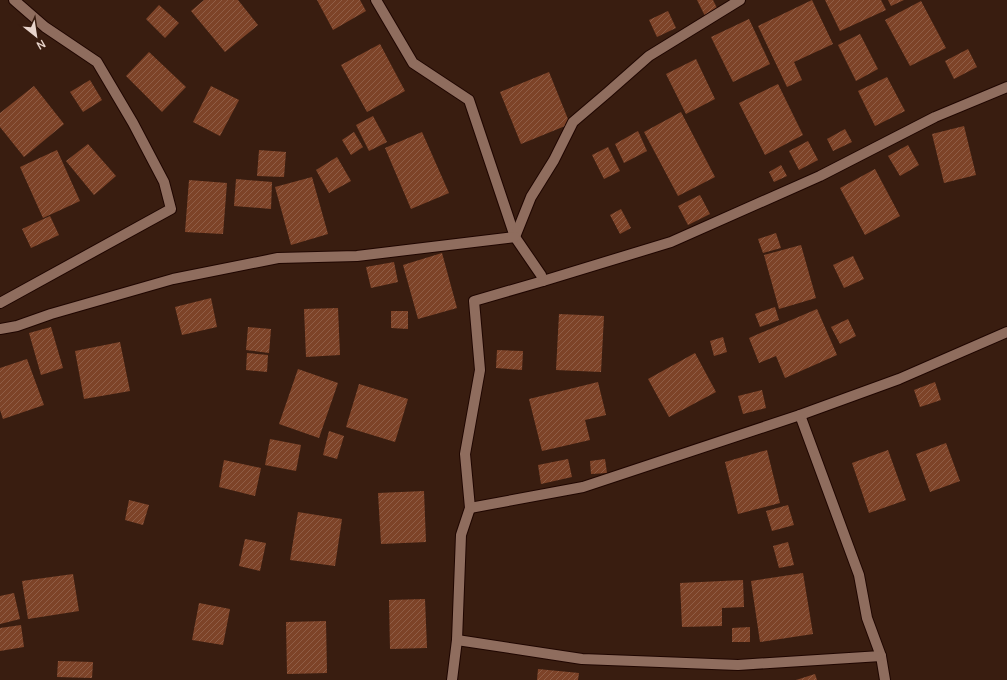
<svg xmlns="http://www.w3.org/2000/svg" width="1007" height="680" font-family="Manrope,sans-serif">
<defs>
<pattern id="building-hatch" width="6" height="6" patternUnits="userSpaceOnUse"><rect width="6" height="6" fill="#7d4328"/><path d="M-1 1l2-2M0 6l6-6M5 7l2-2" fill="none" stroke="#8f5d46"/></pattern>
</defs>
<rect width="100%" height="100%" fill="#391d10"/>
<!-- building -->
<g fill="url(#building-hatch)">
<polygon points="204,0 238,0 258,25 225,52 191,11"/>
<polygon points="317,0 360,0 366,11 333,30"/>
<polygon points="697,0 713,0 718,10 705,16"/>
<polygon points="812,0 833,44 794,62 802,80 787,87 758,26"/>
<polygon points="825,0 881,0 886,10 840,31"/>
<polygon points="888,0 904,0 891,6"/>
<polygon points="921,1 946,48 910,66 885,20"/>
<polygon points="159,5 179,23 165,38 146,19"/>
<polygon points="668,11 676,28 657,37 649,20"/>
<polygon points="749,19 770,64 733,82 711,37"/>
<polygon points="860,34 878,69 856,81 838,45"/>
<polygon points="380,44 405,91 367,112 341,65"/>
<polygon points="968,49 977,67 954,79 945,61"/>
<polygon points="149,52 186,87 162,112 126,76"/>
<polygon points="696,59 715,99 686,114 666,74"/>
<polygon points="549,72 570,124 521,144 500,92"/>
<polygon points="887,77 905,111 875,126 858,91"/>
<polygon points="90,80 102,100 83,112 70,92"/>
<polygon points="778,84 803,135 765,155 739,103"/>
<polygon points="34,86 64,124 24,157 0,127 0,113"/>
<polygon points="211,86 239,100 220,136 193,122"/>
<polygon points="681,112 715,177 678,196 644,132"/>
<polygon points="373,116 387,142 369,151 356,125"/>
<polygon points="964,126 976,175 944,183 932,134"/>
<polygon points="845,129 852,142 833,151 827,139"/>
<polygon points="638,131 647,151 624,163 615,144"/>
<polygon points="354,132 363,147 351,155 342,140"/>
<polygon points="422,132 449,193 411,209 385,148"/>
<polygon points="808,141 818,160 799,170 789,151"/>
<polygon points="88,144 116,176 94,195 66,161"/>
<polygon points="908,145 919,165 900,176 888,156"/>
<polygon points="608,147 620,171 604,179 592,155"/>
<polygon points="57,150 80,201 43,218 20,167"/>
<polygon points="259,150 286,152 284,177 257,176"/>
<polygon points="337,157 351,181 329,193 316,170"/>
<polygon points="781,165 787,176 774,182 769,172"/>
<polygon points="875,169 900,216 865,235 840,188"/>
<polygon points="312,177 328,234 291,245 275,187"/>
<polygon points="236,179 272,182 271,209 234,206"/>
<polygon points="189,180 227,183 223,234 185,232"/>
<polygon points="700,195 710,214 688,225 678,206"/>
<polygon points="621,209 631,228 620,234 610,215"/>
<polygon points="50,216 59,235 31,248 22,229"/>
<polygon points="776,233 781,248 763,253 758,239"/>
<polygon points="801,245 816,298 779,309 764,255"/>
<polygon points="442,253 457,308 418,319 403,265"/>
<polygon points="853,256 864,279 844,288 833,265"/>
<polygon points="394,262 398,282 371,288 366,267"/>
<polygon points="211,298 217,327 182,335 175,307"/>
<polygon points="775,307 779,320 760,327 755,314"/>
<polygon points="338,308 340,355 306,357 304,309"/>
<polygon points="817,309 837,355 785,378 776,356 759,363 749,338"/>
<polygon points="391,311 408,311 408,329 391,328"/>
<polygon points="559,314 604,316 601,372 556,370"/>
<polygon points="848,319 856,336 840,344 831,327"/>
<polygon points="51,327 63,368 41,375 29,333"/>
<polygon points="248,327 271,329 269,353 246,350"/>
<polygon points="723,337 727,352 714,356 710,341"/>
<polygon points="120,342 130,391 84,399 75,351"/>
<polygon points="497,350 523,351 522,370 496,368"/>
<polygon points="247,353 268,355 267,372 246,370"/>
<polygon points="695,353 716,392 669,417 648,379"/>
<polygon points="27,359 44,405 3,419 0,410 0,368"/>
<polygon points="298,369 338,383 319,438 279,424"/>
<polygon points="598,382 606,415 585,420 590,440 542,451 529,399"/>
<polygon points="935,382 941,400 920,407 914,390"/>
<polygon points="359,384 408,399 395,442 346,427"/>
<polygon points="762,390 766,408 743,414 738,396"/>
<polygon points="329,431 344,436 337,459 323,455"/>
<polygon points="270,439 301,445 296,471 265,465"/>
<polygon points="946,443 960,481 930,492 916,454"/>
<polygon points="767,450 780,503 738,514 725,462"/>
<polygon points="888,450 906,500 869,513 852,463"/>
<polygon points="568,459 572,477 541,484 538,465"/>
<polygon points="605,459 607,473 591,474 590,461"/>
<polygon points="224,460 261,468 255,496 219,487"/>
<polygon points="424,491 426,542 381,544 378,493"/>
<polygon points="129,500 149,505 143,525 125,520"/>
<polygon points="788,505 794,525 772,531 766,511"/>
<polygon points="298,512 342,519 335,566 290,560"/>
<polygon points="245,539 266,543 260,571 239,566"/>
<polygon points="788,542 794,565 779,568 773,546"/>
<polygon points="803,573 813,634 760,642 751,581"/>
<polygon points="73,574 79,611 28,619 22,581"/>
<polygon points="743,580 744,607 722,608 722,626 682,627 680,583"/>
<polygon points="14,593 20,619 0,624 0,596"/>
<polygon points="425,599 427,648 390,649 389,600"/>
<polygon points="199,603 230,609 223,645 192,640"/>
<polygon points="326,621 327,673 287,674 286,622"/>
<polygon points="21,625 24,647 0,651 0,628"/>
<polygon points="750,627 750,642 732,642 732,628"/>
<polygon points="58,661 93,662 92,678 57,677"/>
<polygon points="538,669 579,673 578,680 537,680"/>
<polygon points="815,674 817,680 796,680"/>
</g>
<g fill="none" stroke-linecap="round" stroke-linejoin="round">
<!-- minor casing -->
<g stroke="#1f0600" stroke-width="12">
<g id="minor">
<polyline points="376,0 413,63 469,100 515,237 541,275 543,281 474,301 480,370 465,454 470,508 461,535 457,640 452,680"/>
<polyline points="515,237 531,197 554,160 573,122 607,93 649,56 740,0"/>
<polyline points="543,281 671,242 820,176 935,117 1007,87"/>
<polyline points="0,303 171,209 164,182 133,123 97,62 45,27 14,0"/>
<polyline points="0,329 17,326 51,314 173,279 278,258 357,256 515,237"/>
<polyline points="800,415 859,575 867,618 881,656 885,680"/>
<polyline points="470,508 583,487 800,415 899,379 1007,332"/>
<polyline points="457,640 582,659 738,665 881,656"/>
</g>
</g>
<!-- minor -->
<use href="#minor" stroke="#8f6d5e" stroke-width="10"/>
</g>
<!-- north arrow -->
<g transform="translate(36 36) rotate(150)" stroke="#391d10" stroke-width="3" paint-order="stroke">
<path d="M0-3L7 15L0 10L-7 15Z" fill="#e8d5cc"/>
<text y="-6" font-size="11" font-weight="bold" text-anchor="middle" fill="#e8d5cc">N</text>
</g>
</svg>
